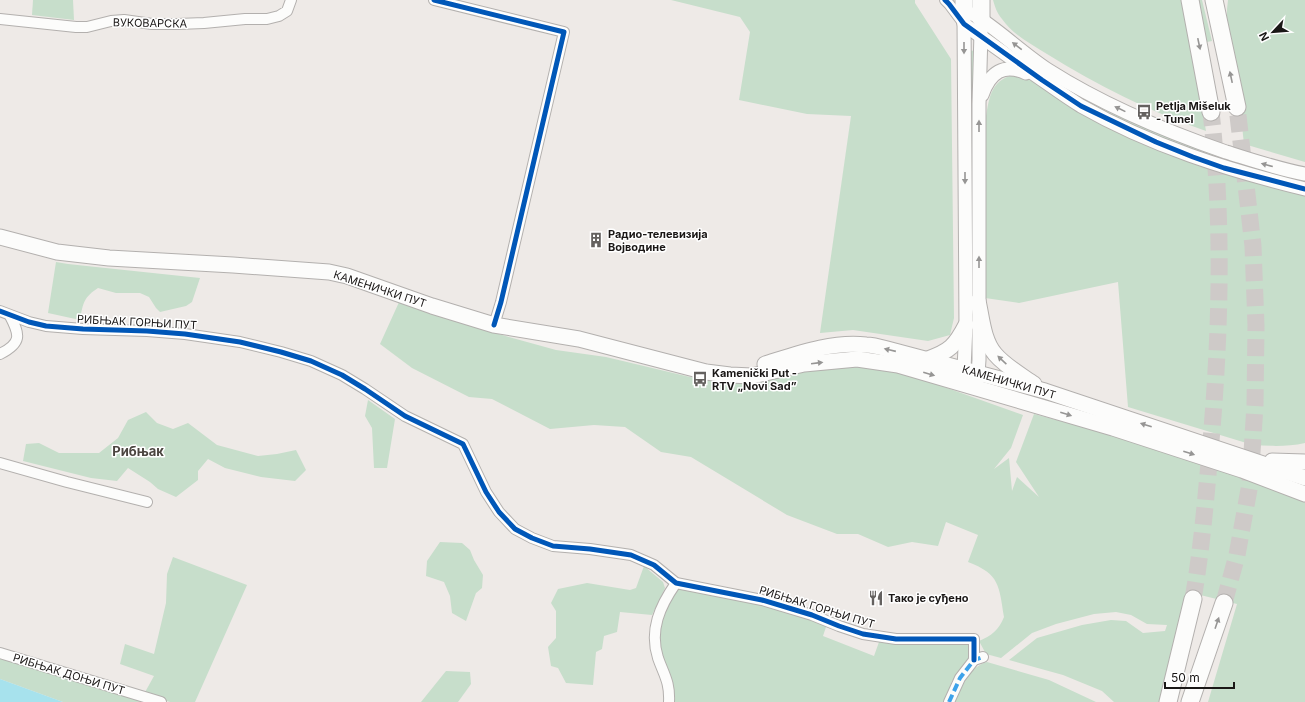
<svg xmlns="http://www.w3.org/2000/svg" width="1305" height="702" font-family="Inter,sans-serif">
<rect width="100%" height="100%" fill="#eeeae7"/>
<!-- green -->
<g fill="#c7decb">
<polygon points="33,0 73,0 74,20 32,15"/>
<polygon points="671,0 915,0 915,3 951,59 954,318 950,335 928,341 853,330 820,333 851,116 807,114 739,100 750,32 740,17"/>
<path d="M993,0H1181L1185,10L1206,131C1150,112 1097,85 1047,54C1031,44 1013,35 1002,19C997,13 995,7 993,0Z"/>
<polygon points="1197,0 1202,0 1212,41 1207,42"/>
<path d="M1228,0H1305V162L1244,144C1242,130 1242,115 1240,101C1235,68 1223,34 1228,0Z"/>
<polygon points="969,50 974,51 975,350 970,350"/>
<path d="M1014,75L1044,85L1193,160L1260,184L1305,195V443C1287,447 1270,446 1253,445L1128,407L1118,282L1019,303L985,298V122C989,101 989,80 1014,75Z"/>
<path d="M1050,80C1094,102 1137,126 1182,143C1222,158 1263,170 1305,180V183L1289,180L1180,146L1114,117Z"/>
<path d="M56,262L68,264L200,278L192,302L186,306L160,312L156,308L149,297L140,293H116L98,288C84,297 83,303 80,320L48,313Z"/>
<path d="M400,300L484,330L556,350L606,357L690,377L709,380L831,362L891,368L1023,415L1011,448L994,469L1009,458L1012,491L1017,477L1039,497L1016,462L1034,414L1192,456L1305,497V702H1208L1237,604L1188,592L1176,644L1160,702H1114L1102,691L1063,675L1009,660L1037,638L1082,625L1111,620L1126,621L1143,633L1165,631L1167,625L1147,624L1131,615L1116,612L1094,614L1056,624L1032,633L1001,658L986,654L979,641C991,636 999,630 1004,617C999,586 1000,574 968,562L978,535L946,522L938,546L912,542L888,547L858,534H837L787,515L691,457L661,452L625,427L594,425L550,429L492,399L469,397L412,368L380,344Z"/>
<polygon points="368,400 395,419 387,468 374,468 372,428 365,416"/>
<polygon points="146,412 157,423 173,429 188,423 217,445 258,456 277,454 296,450 306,470 295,481 261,477 225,468 208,459 198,471 198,480 176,497 158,489 150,482 128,468 117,481 91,478 23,461 26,444 39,443 59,453 99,453 118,438 128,420"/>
<polygon points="440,542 462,543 470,550 474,560 483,575 482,588 476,593 466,621 452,613 450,596 444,582 426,576 427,561"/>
<polygon points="173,557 247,585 195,702 170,702 144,694 154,676 120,664 125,644 154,654 166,603 167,574"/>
<polygon points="644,566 663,582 665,588 652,615 620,612 617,632 604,636 602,649 596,652 593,685 566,683 558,668 551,666 548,647 556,638 556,611 551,603 558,589 587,583 630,590 636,588"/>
<path d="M678,587L759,603L827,624L823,636L874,656L879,642L927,645L967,642L970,643L971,657L952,681L945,702H674C675,683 671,680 665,663C653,631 662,615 678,587Z"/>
<polygon points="0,658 145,702 63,702 0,679"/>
<path d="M987,662L1049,680L1096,702H955C962,686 969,667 987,662Z"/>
<polygon points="446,671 470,672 471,684 458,702 421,702"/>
</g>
<!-- water -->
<polygon fill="#a7e2ed" points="0,679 63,702 0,702"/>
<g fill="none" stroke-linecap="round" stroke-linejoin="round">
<!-- trunk-tunnel -->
<g stroke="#cecac8" stroke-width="17" stroke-dasharray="17 8" stroke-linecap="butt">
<path d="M1193,599C1201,553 1205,508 1209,463C1220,346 1224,228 1211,112"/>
<polyline points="1224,603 1237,555 1250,484 1255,405 1256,326 1253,246 1237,107"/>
</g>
<!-- minor casing -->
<g stroke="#b3b0ae" stroke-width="12">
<g id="minor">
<polyline points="434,0 564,32 501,302 494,325"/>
<polyline points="945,0 949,4 964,24"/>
<polyline points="0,19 76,27 87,27 111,21 124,20 152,24 178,24 204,23 245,19 267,19 279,16 287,11 291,0"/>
<polyline points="0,311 29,322 46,326 83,329 147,331 185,334 240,342 281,352 311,361 342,375 365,389 405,416 463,444 486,492 499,512 515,529 532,538 553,546 590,549 631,555 654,565 676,583 762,600 812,615 839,626 863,634 896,639 974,639 974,660"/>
<path d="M0,354C22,343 20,335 10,316"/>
<polyline points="0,463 67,482 147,502"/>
<polyline points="0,653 161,702"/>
<path d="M669,702C670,682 664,675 658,658C649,630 660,606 676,583"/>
<polyline points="949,702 960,678 974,660 983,657"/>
</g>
</g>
<!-- tertiary casing -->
<g stroke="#b3b0ae" stroke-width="15">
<g id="tertiary">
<path d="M973,14C999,30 1022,53 1048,70C1103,105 1165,131 1226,152C1252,160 1278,169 1305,174"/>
<path d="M964,24C985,40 1007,55 1028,70C1046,82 1063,95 1081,106C1151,146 1228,170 1305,189"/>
<path d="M982,95C990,72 1004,63 1026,73"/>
<polyline points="961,379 964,369 966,325 964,19"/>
<polyline points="976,382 978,373 979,360 979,104 981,32"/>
</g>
</g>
<!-- secondary casing -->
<g stroke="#b3b0ae" stroke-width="17">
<g id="secondary">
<polyline points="0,237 57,252 109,258 233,265 329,272 347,276 432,306 494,325 579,339 706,372 730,375 752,376 804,364 857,359 898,365 1113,428 1242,470 1305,494"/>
<path d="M978,301C982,318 983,340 995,354C1005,366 1021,375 1034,384"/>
<path d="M928,359C950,351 955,346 966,325"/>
<path d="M765,364C797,354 832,341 866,345C873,345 880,347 887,349L1045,391L1305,478"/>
<polyline points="1272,461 1305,462"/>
</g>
</g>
<!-- trunk casing -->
<g stroke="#b3b0ae" stroke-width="19">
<g id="trunk">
<polyline points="1190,0 1211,112"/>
<polyline points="1214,0 1237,107"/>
<polyline points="964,9 964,0"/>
<polyline points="981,19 981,0"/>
<polyline points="1168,702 1193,599"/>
<polyline points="1190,702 1224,603"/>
</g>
</g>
<!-- minor -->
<use href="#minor" stroke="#fcfcfb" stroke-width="10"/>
<!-- tertiary -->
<use href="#tertiary" stroke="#fcfcfb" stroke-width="13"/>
<!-- secondary -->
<use href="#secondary" stroke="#fcfcfb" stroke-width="15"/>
<!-- trunk -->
<use href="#trunk" stroke="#fcfcfb" stroke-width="17"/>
<!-- quiet -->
<polyline stroke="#3da2ea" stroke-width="4" stroke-dasharray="8 4" stroke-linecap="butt" points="949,702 960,678 974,660 983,657"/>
<!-- cycleway casing -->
<g stroke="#fff" stroke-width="8">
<g id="cycleway">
<polyline points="434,0 564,32 501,302 494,325"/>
<polyline points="945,0 949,4 964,24 1042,80 1081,106 1156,142 1193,157 1224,168 1305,189"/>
<polyline points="0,311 29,322 46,326 83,329 147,331 185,334 240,342 281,352 311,361 342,375 365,389 405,416 463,444 486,492 499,512 515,529 532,538 553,546 590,549 631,555 654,565 676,583 762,600 812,615 839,626 863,634 896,639 974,639 974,660"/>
</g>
</g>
<!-- cycleway -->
<use href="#cycleway" stroke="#0057b8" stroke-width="5"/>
</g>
<!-- one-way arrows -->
<defs><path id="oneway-solid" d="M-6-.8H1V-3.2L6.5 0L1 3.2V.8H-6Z"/></defs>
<g fill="#969594">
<use href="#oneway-solid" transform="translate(1199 44) rotate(78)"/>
<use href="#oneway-solid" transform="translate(1017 46) rotate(-143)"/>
<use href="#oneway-solid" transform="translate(964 48) rotate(90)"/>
<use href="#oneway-solid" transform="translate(1231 77) rotate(-102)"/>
<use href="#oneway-solid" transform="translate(1120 109) rotate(-154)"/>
<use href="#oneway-solid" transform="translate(979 126) rotate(-90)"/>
<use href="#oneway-solid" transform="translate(1267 165) rotate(-165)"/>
<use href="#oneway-solid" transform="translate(965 178) rotate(90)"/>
<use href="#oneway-solid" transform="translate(979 262) rotate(-90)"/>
<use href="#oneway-solid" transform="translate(890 350) rotate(-167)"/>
<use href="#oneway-solid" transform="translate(1002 360) rotate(-137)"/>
<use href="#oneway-solid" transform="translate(817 363) rotate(-7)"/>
<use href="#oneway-solid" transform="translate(929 374) rotate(16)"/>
<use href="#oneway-solid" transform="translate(1066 414) rotate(17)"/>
<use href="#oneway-solid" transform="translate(1146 425) rotate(-162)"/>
<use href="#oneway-solid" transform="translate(1189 453) rotate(18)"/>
<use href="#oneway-solid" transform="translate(1217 623) rotate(-71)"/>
</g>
<!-- icons -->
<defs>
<g id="bus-bare" transform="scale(1.2)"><path d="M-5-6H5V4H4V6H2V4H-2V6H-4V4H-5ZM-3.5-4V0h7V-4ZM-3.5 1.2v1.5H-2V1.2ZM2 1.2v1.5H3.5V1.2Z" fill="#64615f" stroke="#fff" stroke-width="2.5" paint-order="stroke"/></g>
<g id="building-bare" transform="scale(1.2)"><path d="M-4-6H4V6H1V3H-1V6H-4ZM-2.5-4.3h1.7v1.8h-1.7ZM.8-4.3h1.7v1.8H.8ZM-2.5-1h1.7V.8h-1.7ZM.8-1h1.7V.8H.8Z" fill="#64615f" stroke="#fff" stroke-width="2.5" paint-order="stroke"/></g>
<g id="restaurant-bare" transform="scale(1.2)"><path d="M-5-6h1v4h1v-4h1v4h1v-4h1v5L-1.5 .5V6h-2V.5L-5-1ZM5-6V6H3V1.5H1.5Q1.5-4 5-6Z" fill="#64615f" stroke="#fff" stroke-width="2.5" paint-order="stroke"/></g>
</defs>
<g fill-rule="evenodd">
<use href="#bus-bare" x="1144" y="112"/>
<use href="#building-bare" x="596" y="240"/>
<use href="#bus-bare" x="700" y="379"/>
<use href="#restaurant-bare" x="876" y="598"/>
</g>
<g text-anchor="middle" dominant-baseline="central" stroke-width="3" stroke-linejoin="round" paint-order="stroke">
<!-- street labels -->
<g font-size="11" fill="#1a1716" stroke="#fff">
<text transform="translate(150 23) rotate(1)">ВУКОВАРСКА</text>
<text transform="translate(380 289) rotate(18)">КАМЕНИЧКИ ПУТ</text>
<text transform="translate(137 322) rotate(3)">РИБЊАК ГОРЊИ ПУТ</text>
<text transform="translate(1009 382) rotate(16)">КАМЕНИЧКИ ПУТ</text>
<text transform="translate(817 607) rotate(17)">РИБЊАК ГОРЊИ ПУТ</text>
<text transform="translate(69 674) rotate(17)">РИБЊАК ДОЊИ ПУТ</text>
</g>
<!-- poi labels -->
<g font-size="11" font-weight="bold" fill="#1a1716" stroke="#fff" text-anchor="start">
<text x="1156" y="106">Petlja Mišeluk<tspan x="1156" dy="13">- Tunel</tspan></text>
<text x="608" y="234">Радио-телевизија<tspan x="608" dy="13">Војводине</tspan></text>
<text x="712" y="373">Kamenički Put -<tspan x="712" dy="13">RTV „Novi Sad”</tspan></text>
<text x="888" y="598">Тако је суђено</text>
</g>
<!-- quarter labels -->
<g font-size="13" font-weight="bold" fill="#4b4540" stroke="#fff">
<text x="138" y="451">Рибњак</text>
</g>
</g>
<!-- north arrow -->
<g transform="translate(1273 32) rotate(244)" stroke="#ffffff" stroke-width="3" paint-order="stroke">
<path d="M0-3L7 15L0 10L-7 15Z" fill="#1a1716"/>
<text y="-6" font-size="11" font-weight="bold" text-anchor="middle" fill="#1a1716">N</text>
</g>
<!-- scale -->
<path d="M1165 682v6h69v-6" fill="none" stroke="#1a1716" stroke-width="2"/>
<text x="1171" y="682" font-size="12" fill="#1a1716" stroke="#ffffff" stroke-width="3" paint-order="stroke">50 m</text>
</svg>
